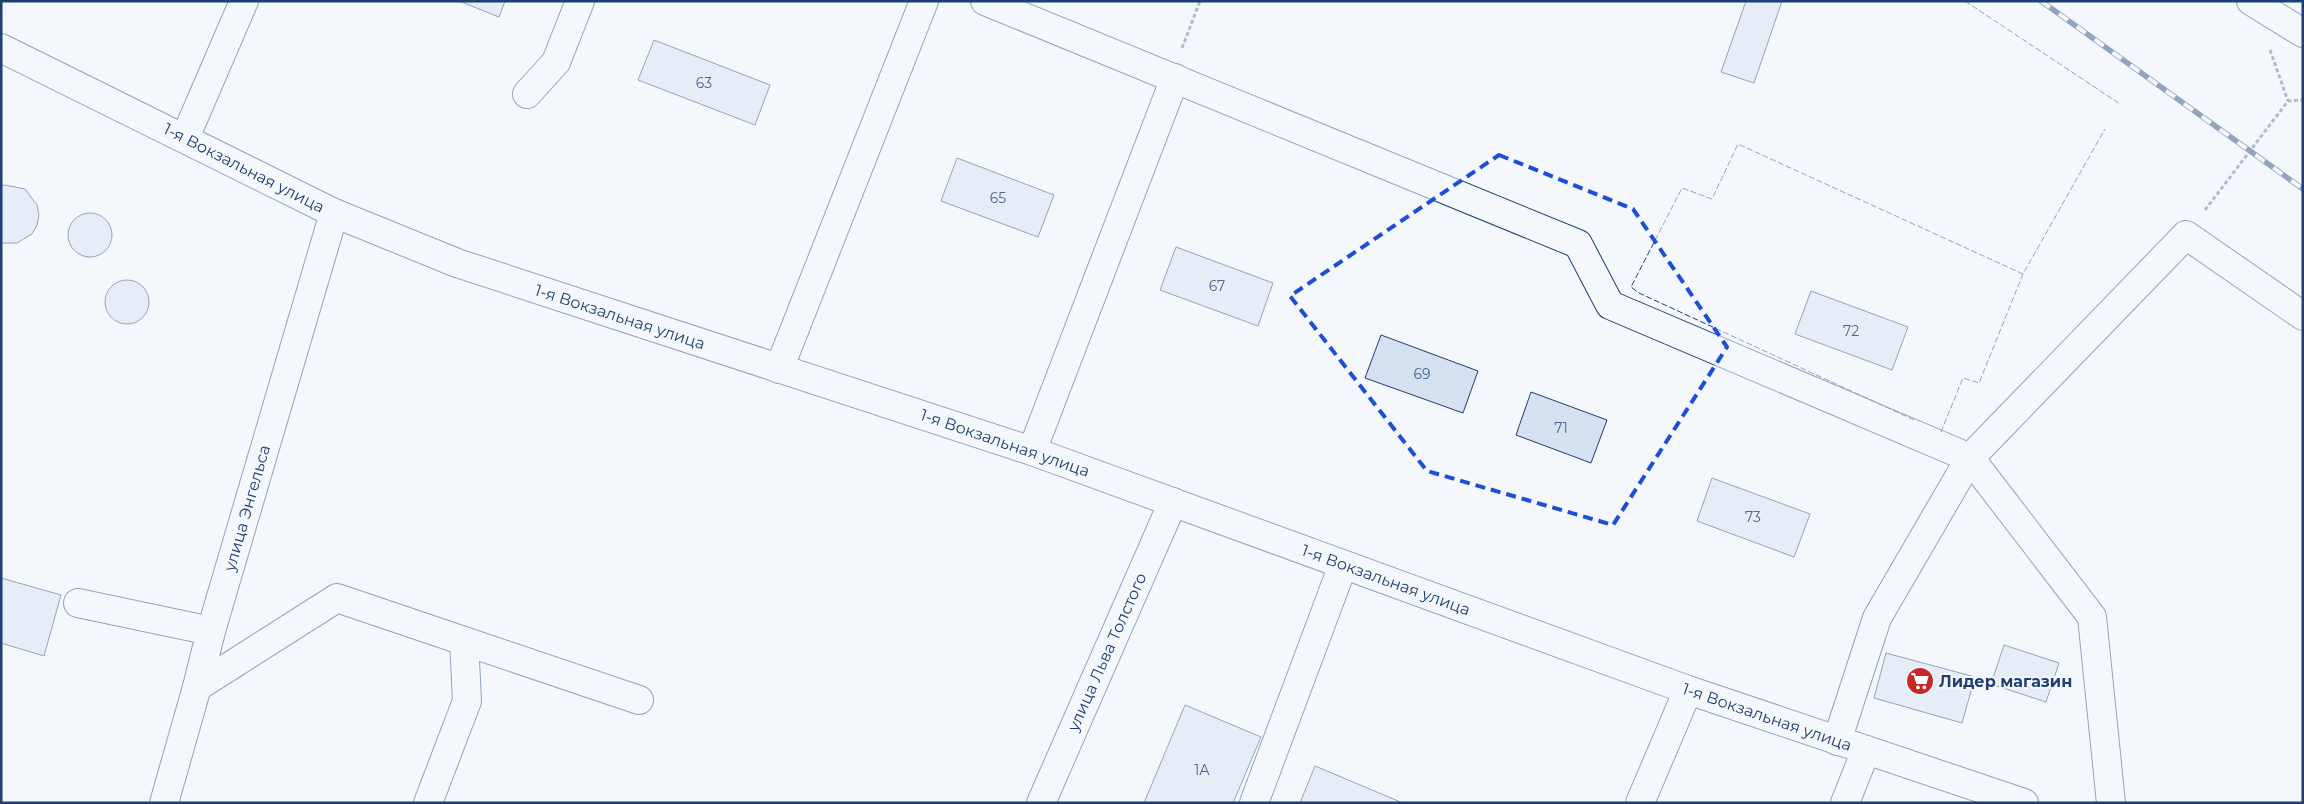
<svg xmlns="http://www.w3.org/2000/svg" width="2304" height="804" font-family="Montserrat,sans-serif">
<rect width="100%" height="100%" fill="#f4f7fb"/>
<!-- building -->
<g fill="#d5e0f0" stroke="#1d3f73">
<polygon points="459,1 505,1 499,17"/>
<polygon points="1746,1 1782,1 1754,83 1721,72"/>
<polygon points="654,40 770,85 755,125 638,80"/>
<polygon points="957,158 1054,195 1038,237 941,201"/>
<polygon points="5,185 25,189 37,205 39,215 37,225 32,234 17,243 1,243 1,186"/>
<circle cx="90" cy="235" r="22"/>
<polygon points="1176,247 1273,283 1258,326 1160,290"/>
<circle cx="127" cy="302" r="22"/>
<polygon points="1811,291 1908,327 1892,370 1795,334"/>
<polygon points="1381,335 1478,371 1463,413 1365,378"/>
<polygon points="1531,392 1607,420 1591,463 1516,435"/>
<polygon points="1712,478 1810,514 1794,557 1697,521"/>
<polygon points="1,578 61,595 44,656 1,643"/>
<polygon points="2004,645 2059,663 2046,702 1991,684"/>
<polygon points="1886,653 1975,677 1962,723 1874,698"/>
<polygon points="1185,705 1261,737 1233,803 1144,803"/>
<polygon points="1315,766 1403,803 1300,803"/>
</g>
<g fill="none" stroke-linecap="round" stroke-linejoin="round">
<!-- minor casing -->
<g stroke="#1d3f73" stroke-width="30">
<g id="minor">
<polyline points="985,1 1578,244 1610,305 1970,458 2092,617 2111,803"/>
<polyline points="2251,1 2303,33"/>
<polyline points="527,94 556,62 580,1"/>
<polyline points="185,138 244,1"/>
<polyline points="779,369 924,1"/>
<polyline points="1032,451 1175,78"/>
<polyline points="78,603 211,631"/>
<polyline points="464,641 639,700"/>
<polyline points="197,687 337,598 464,641 467,701 428,803"/>
<polyline points="1837,741 1877,618 1970,458 2186,235 2303,316"/>
<polyline points="164,803 197,687 211,631 334,213"/>
<polyline points="1041,803 1173,502"/>
<polyline points="1254,803 1343,565"/>
<polyline points="1640,803 1688,690"/>
<polyline points="1845,803 1866,750"/>
</g>
</g>
<!-- major casing -->
<g stroke="#1d3f73" stroke-width="30">
<polyline id="major" points="1,48 334,213 457,263 1032,451 1688,690 2024,803"/>
</g>
<!-- path -->
<g stroke="#5e769c" stroke-width="3" stroke-dasharray="4 2.5" stroke-linecap="butt">
<polyline points="1182,48 1200,1"/>
<polyline points="2270,50 2288,101"/>
<polyline points="2205,210 2288,101 2303,100"/>
</g>
<!-- minor -->
<use href="#minor" stroke="#f4f7fb" stroke-width="28"/>
<!-- major -->
<use href="#major" stroke="#f4f7fb" stroke-width="28"/>
<!-- rail casing -->
<g stroke="#1d3f73" stroke-width="5.5">
<polyline id="rail" points="2041,1 2303,189"/>
</g>
<!-- rail -->
<use href="#rail" stroke="#f4f7fb" stroke-width="4" stroke-dasharray="11" stroke-linecap="butt"/>
<!-- fence -->
<g stroke="#1d3f73" stroke-width="1" stroke-dasharray="6 2.5" stroke-linecap="butt">
<polyline points="1965,1 2120,104"/>
<polyline points="1914,420 1639,293 1631,287 1682,188 1712,199 1738,144 2023,274"/>
<polyline points="1941,432 1963,378 1979,383 2023,274 2105,129"/>
</g>
</g>
<!-- marked area -->
<path d="M0 0H2304V804H0ZM1499,155L1633,209L1727,347L1613,525L1427,471L1290,296Z" fill="#f4f7fb" fill-opacity=".55" fill-rule="evenodd"/>
<path fill="none" stroke="#1d4ed8" stroke-width="4" stroke-dasharray="10 6" stroke-linejoin="round" d="M1499,155L1633,209L1727,347L1613,525L1427,471L1290,296Z"/>
<!-- icons -->
<defs>
<g id="supermarket-disc" transform="scale(1.4375)"><circle r="9.5" fill="#c62828" stroke="#f4f7fb"/><path d="M-6-5.5h2.5l.6 2H6L4.5 2H-2.5L-4.4-4H-6ZM-1.5 3.2a1.3 1.3 0 1 0 .1 0ZM3 3.2a1.3 1.3 0 1 0 .1 0Z" fill="#fff"/></g>
</defs>
<g fill-rule="evenodd">
<use href="#supermarket-disc" x="1920" y="681"/>
</g>
<g text-anchor="middle" dominant-baseline="central" stroke-width="4" stroke-linejoin="round" paint-order="stroke">
<!-- number labels -->
<g font-size="14" fill="#4b6792">
<text x="704" y="83">63</text>
<text x="998" y="198">65</text>
<text x="1217" y="286">67</text>
<text x="1851" y="331">72</text>
<text x="1422" y="374">69</text>
<text x="1561" y="428">71</text>
<text x="1753" y="517">73</text>
<text x="1202" y="770">1А</text>
</g>
<!-- street labels -->
<g font-size="16" fill="#1d3f73" stroke="#f4f7fb">
<text transform="translate(244 168) rotate(27)">1-я Вокзальная улица</text>
<text transform="translate(620 317) rotate(18)">1-я Вокзальная улица</text>
<text transform="translate(1005 443) rotate(19)">1-я Вокзальная улица</text>
<text transform="translate(247 508) rotate(-74)">улица Энгельса</text>
<text transform="translate(1386 580) rotate(20)">1-я Вокзальная улица</text>
<text transform="translate(1107 652) rotate(-66)">улица Льва Толстого</text>
<text transform="translate(1767 717) rotate(19)">1-я Вокзальная улица</text>
</g>
<!-- poi labels -->
<g font-size="16" font-weight="bold" fill="#1d3f73" stroke="#f4f7fb" text-anchor="start">
<text x="1939" y="681">Лидер магазин</text>
</g>
</g>
<!-- border -->
<rect width="2304" height="804" fill="none" stroke="#1d3f73" stroke-width="5"/>
</svg>
